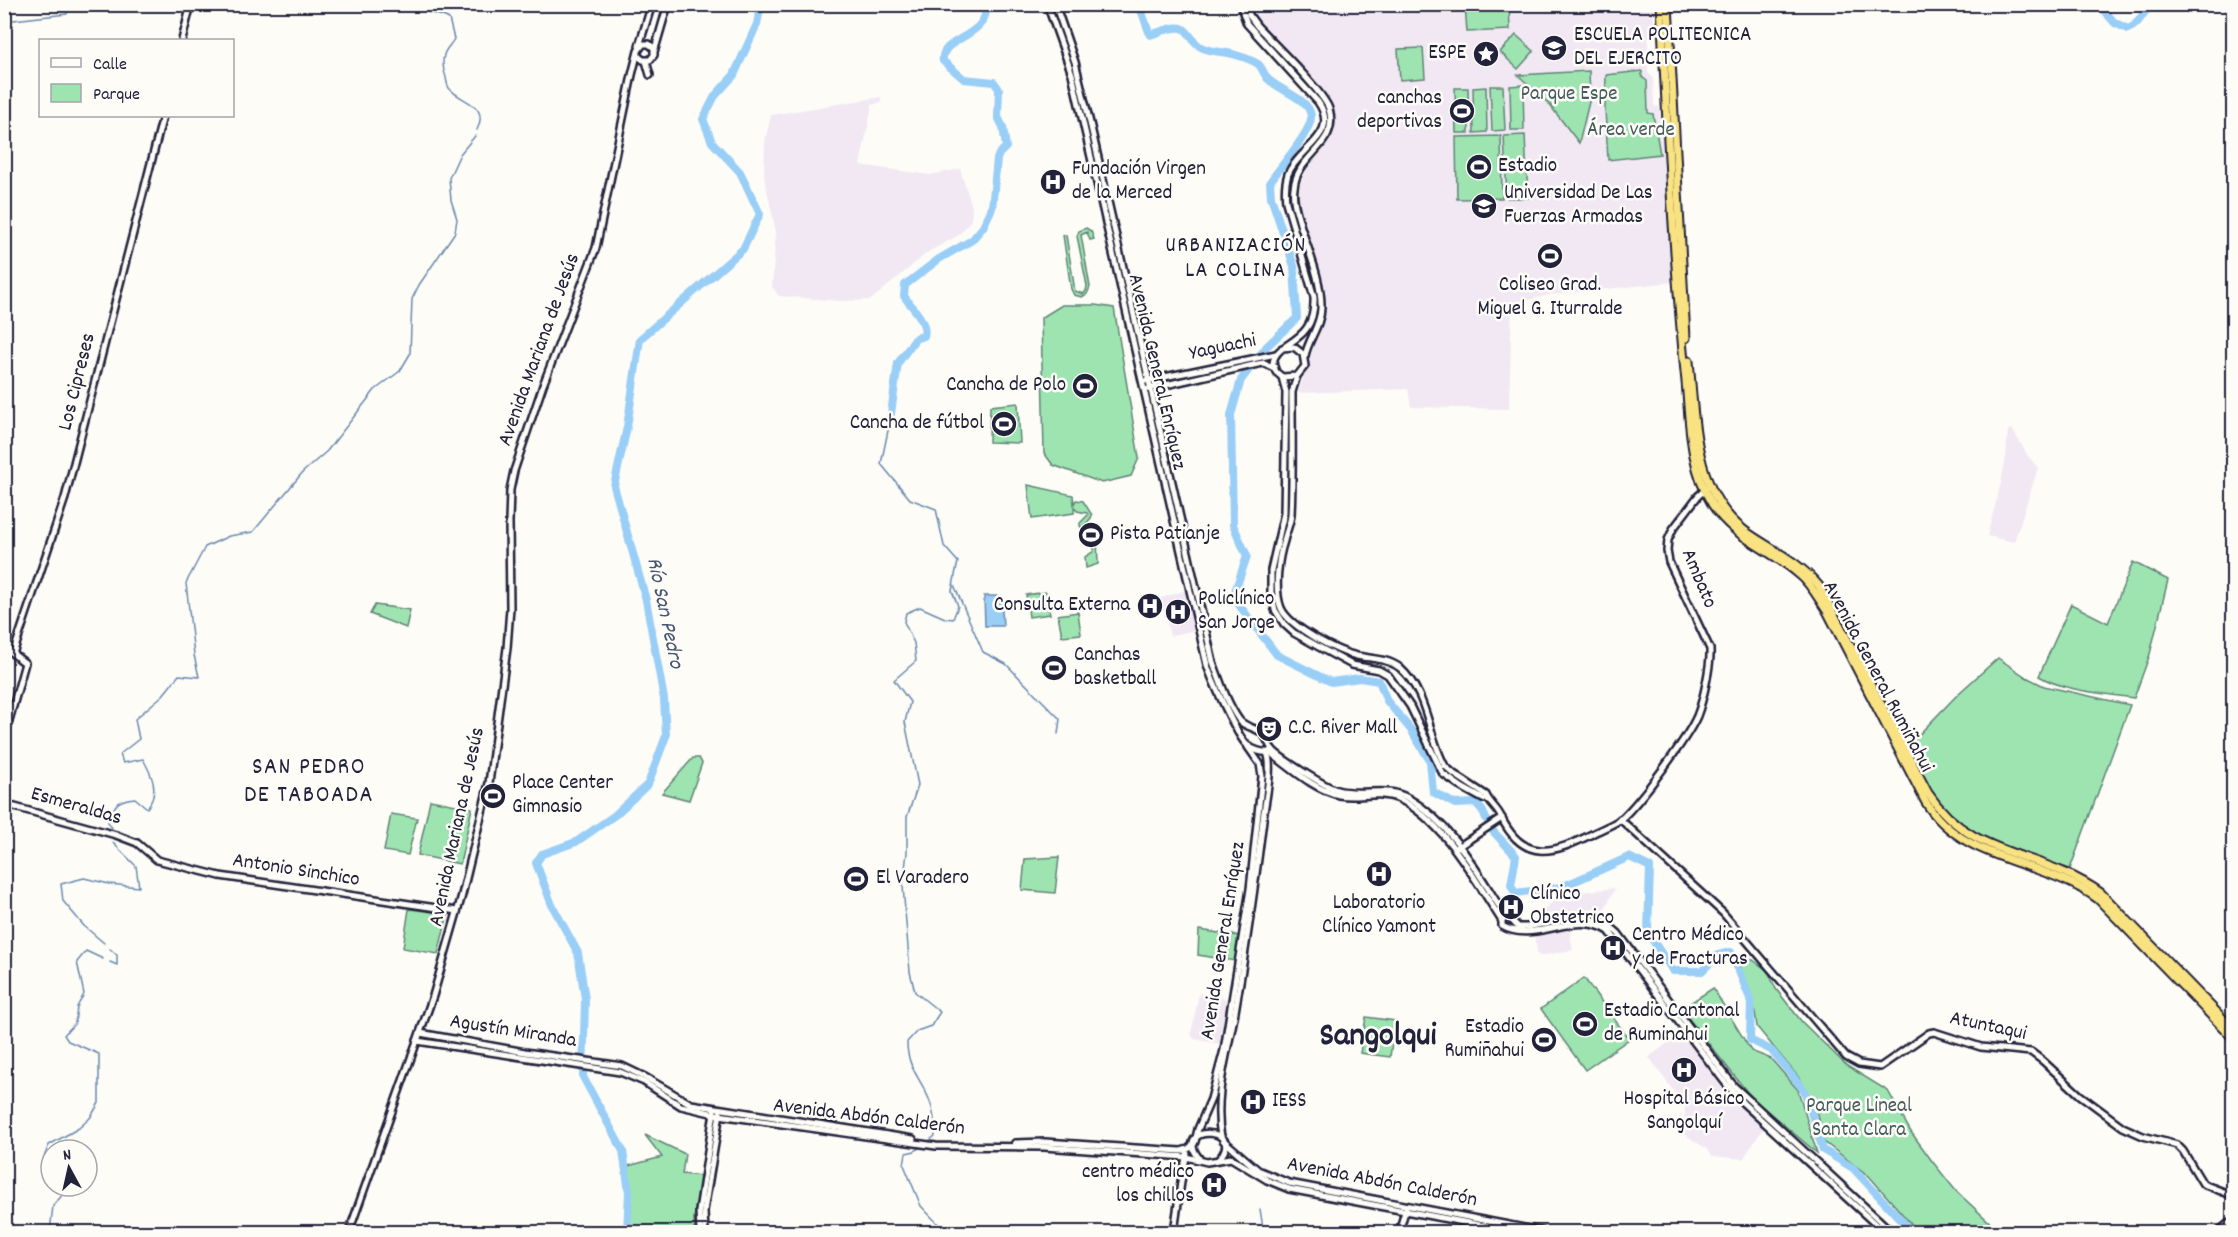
<svg xmlns="http://www.w3.org/2000/svg" width="2238" height="1237" font-family="Dekko,sans-serif">
<rect width="100%" height="100%" fill="#fdfcf7"/>
<filter id="ink" filterUnits="userSpaceOnUse"><feTurbulence type="fractalNoise" baseFrequency=".0167" numOctaves="2"/><feDisplacementMap in="SourceGraphic" scale="12" xChannelSelector="R" yChannelSelector="G"/><feConvolveMatrix kernelMatrix="1 2 1 2 8 2 1 2 1" color-interpolation-filters="sRGB"/></filter>
<g filter="url(#ink)">
<!-- built -->
<g fill="#f1e8f3">
<polygon points="1251,4 1653,5 1655,37 1648,38 1648,73 1653,77 1654,106 1659,107 1662,133 1667,155 1674,282 1549,295 1512,304 1509,409 1411,407 1408,389 1298,393 1322,321 1324,308 1323,296 1298,201 1297,190 1309,165 1330,141 1334,119 1332,106 1326,96 1255,19"/>
<polygon points="881,97 881,102 872,105 860,165 930,175 960,169 972,207 971,220 959,235 928,252 871,300 840,301 779,296 772,287 776,232 764,176 765,142 771,115"/>
<polygon points="2012,429 2028,456 2038,468 2014,542 1987,536 2001,483 2006,457 2008,430"/>
<polygon points="1187,590 1195,630 1170,636 1164,611 1159,609 1142,613 1140,600 1156,596 1158,599"/>
<polygon points="1615,888 1601,917 1587,915 1546,920 1544,910 1562,894"/>
<polygon points="1569,929 1573,950 1538,956 1534,935"/>
<polygon points="1199,993 1230,999 1220,1044 1194,1039 1191,1035"/>
<polygon points="1683,1032 1720,1082 1763,1127 1763,1129 1743,1159 1712,1156 1708,1150 1684,1134 1685,1107 1649,1057"/>
</g>
<!-- green -->
<g fill="#9ee4b1" stroke="#608376" stroke-width="1.5">
<polygon points="1465,5 1509,5 1510,30 1467,32"/>
<polygon points="1516,35 1534,51 1518,69 1500,52"/>
<polygon points="1423,48 1425,78 1400,80 1398,49"/>
<polygon points="1589,71 1590,98 1579,143 1549,104 1518,75"/>
<polygon points="1642,71 1642,77 1647,81 1648,113 1653,114 1660,154 1608,160 1605,109 1606,75"/>
<polygon points="1523,85 1524,130 1511,130 1510,86"/>
<polygon points="1490,86 1503,86 1505,130 1492,131"/>
<polygon points="1486,87 1487,132 1474,133 1473,88"/>
<polygon points="1455,88 1468,88 1469,133 1456,133"/>
<polygon points="1525,135 1528,198 1507,198 1504,136"/>
<polygon points="1501,136 1502,198 1457,199 1456,137"/>
<polygon points="1086,228 1091,231 1094,239 1090,240 1087,232 1081,235 1090,287 1087,294 1082,297 1074,295 1071,289 1063,235 1066,235 1075,291 1083,294 1086,291 1087,286 1077,236 1079,231"/>
<polygon points="1062,305 1095,305 1114,308 1139,458 1131,476 1102,483 1053,465 1044,453 1041,318"/>
<polygon points="1018,403 1020,443 989,442 990,406"/>
<polygon points="1028,485 1073,495 1074,504 1076,500 1083,501 1092,515 1091,518 1083,527 1097,537 1098,564 1086,568 1085,557 1094,551 1093,540 1080,526 1080,523 1088,515 1087,513 1077,511 1074,507 1074,513 1032,519"/>
<path d="M2133,562L2168,580L2150,654L2134,698C2104,693 2066,692 2039,676L2071,604L2108,623Z"/>
<polygon points="1046,592 1050,614 1029,617 1026,595"/>
<polygon points="375,605 410,610 406,628 370,614"/>
<polygon points="1078,612 1081,634 1062,636 1058,615"/>
<path d="M1998,658L2026,677L2044,686L2130,705L2070,869C2022,853 1968,842 1936,800C1924,785 1916,764 1907,747L1959,693Z"/>
<polygon points="693,758 699,758 702,763 689,800 662,793"/>
<polygon points="430,800 472,808 460,864 418,855"/>
<polygon points="391,814 417,818 408,855 384,851"/>
<polygon points="1059,857 1055,893 1022,890 1025,859"/>
<polygon points="409,909 448,914 438,954 403,948"/>
<polygon points="1199,930 1239,936 1235,961 1198,955"/>
<polygon points="1748,960 1753,960 1768,971 1776,989 1802,1022 1847,1066 1888,1091 1911,1132 1932,1161 1956,1191 1997,1229 2004,1232 1918,1232 1869,1176 1824,1142 1817,1114 1809,1095 1799,1078 1757,1027 1755,1012 1741,984 1741,966"/>
<polygon points="1584,978 1629,1039 1585,1070 1541,1009"/>
<polygon points="1713,988 1751,1051 1771,1059 1798,1090 1817,1153 1752,1098 1681,1009"/>
<polygon points="1366,1017 1395,1021 1390,1057 1360,1053"/>
<polygon points="645,1135 685,1154 682,1174 702,1176 694,1217 694,1232 630,1232 631,1189 628,1166 662,1157"/>
</g>
<!-- water -->
<polygon fill="#99cef7" stroke="#6989ac" stroke-width="1.5" points="1001,596 1003,626 985,626 984,596"/>
<g fill="none" stroke-linecap="round" stroke-linejoin="round">
<!-- stream -->
<g stroke="#6989ac" stroke-width="1.5">
<path d="M415,4C425,15 437,12 449,19L454,39C451,45 445,49 444,55C442,62 443,68 445,74C447,79 446,84 449,88C461,103 490,103 477,130"/>
<polyline points="4,21 67,14 67,4"/>
<polyline points="890,421 881,464 910,499 936,509 944,546 958,562 955,575"/>
<polyline points="954,585 983,652 1006,664 1060,719 1058,734"/>
<path d="M112,828L108,822C115,805 115,800 135,798L147,808C160,792 152,775 143,759L123,763L120,754L139,739L135,719L163,695L179,675L199,677L194,655L186,583L205,547L229,536L253,532L303,472L327,451L375,390L400,371L410,354L412,299L419,285L455,232L457,219L451,200L449,178L460,154L475,136"/>
<polyline points="104,943 84,926 63,901 61,884 84,878 109,884 139,887 136,866 113,843"/>
<polyline points="110,949 117,955 117,965 110,962"/>
<path d="M926,1143L935,1136C935,1124 934,1111 929,1099C920,1077 907,1068 907,1042L917,1031L931,1026L940,1012L915,992L910,972L903,886L907,852V817L918,785L905,722L910,702L894,680L916,661L914,643L904,622L906,613L920,607L945,618L953,619L958,606L952,591L955,576"/>
<polyline points="922,1146 915,1151 906,1153 904,1165 921,1206 941,1227 943,1232"/>
<polyline points="51,1171 45,1168 44,1157 49,1145 79,1128 90,1118 99,1103 99,1054 68,1041 64,1035 75,1023 77,1007 84,994 77,962 86,951 103,959"/>
<polyline points="1260,1209 1263,1228 1269,1232"/>
<polyline points="4,1223 13,1232"/>
<polyline points="50,1232 53,1206 70,1186"/>
</g>
<!-- river -->
<g stroke="#99cef7" stroke-width="8">
<path d="M1139,4L1150,35C1160,32 1172,26 1182,28C1189,30 1192,42 1201,47C1212,53 1224,51 1236,55C1243,57 1252,60 1258,64C1262,67 1264,75 1268,79C1280,91 1309,98 1311,116C1313,130 1279,168 1270,182L1271,197L1294,266L1297,318L1267,346L1241,380L1231,415L1233,525L1247,556L1233,597L1277,655L1331,682L1360,678L1379,681L1387,701L1411,730L1430,761L1433,792L1455,804L1476,803L1482,810L1491,829L1516,856L1511,885L1515,893L1562,887L1629,857L1650,867L1648,933L1673,971H1702L1718,955L1731,952L1751,1001L1750,1040L1771,1050L1804,1090L1823,1150L1853,1168L1912,1232"/>
<path d="M2098,4L2115,23L2128,29C2140,25 2142,11 2153,4"/>
<polyline points="2227,4 2234,32"/>
<path d="M890,421L898,363L916,338L924,336C928,321 911,307 904,296L905,285L939,259L972,240L983,227L992,208L997,159L999,154L1006,147L1003,127L998,117L999,89L994,82L964,79L943,61C939,37 990,38 986,4"/>
<polyline points="627,1232 629,1192 623,1151 583,1077 585,999 578,953 552,905 536,863 542,854 576,842 615,815 648,784 666,736 664,699 646,600 614,486 627,427 640,339 743,249 760,214 740,172 712,142 703,119 715,96 734,75 757,24 761,4"/>
</g>
<!-- secondary casing -->
<g stroke="#22223b" stroke-width="10">
<g id="secondary">
<path d="M1047,4L1072,74L1207,665C1212,680 1237,736 1247,745C1253,750 1262,753 1269,752L1272,749"/>
<path d="M1055,4L1075,62L1091,127L1213,662C1220,681 1227,703 1239,720C1246,728 1255,727 1262,733C1267,737 1268,744 1272,749C1278,757 1326,787 1337,790C1361,797 1385,785 1408,798C1453,824 1479,875 1506,917L1510,918L1518,927H1527C1561,921 1590,908 1618,933L1734,1086L1892,1232"/>
<path d="M1240,4L1247,24L1318,102C1341,135 1299,147 1288,174C1285,183 1285,193 1286,202L1314,297C1316,346 1276,339 1273,363L1276,372L1282,377L1297,376L1305,366L1303,354L1294,347L1282,348"/>
<path d="M1247,4L1249,15L1257,26C1272,42 1324,92 1329,109C1340,145 1297,154 1294,188C1292,201 1297,212 1300,224C1308,250 1322,281 1321,308C1321,325 1308,340 1305,356"/>
<polyline points="182,40 191,4"/>
<polyline points="639,46 652,4"/>
<polyline points="655,49 668,4"/>
<polyline points="646,61 650,75"/>
<path d="M1297,376L1292,392C1292,433 1293,474 1291,515C1290,524 1286,532 1284,541C1278,559 1274,590 1281,608C1289,627 1338,652 1357,656C1371,659 1388,658 1400,668C1428,693 1428,736 1445,766L1454,774L1486,795C1489,803 1498,809 1501,817C1524,864 1555,853 1592,834C1601,829 1613,825 1621,819C1640,802 1687,739 1697,716C1703,701 1711,665 1710,649L1669,562L1667,551L1668,540L1673,529L1698,496L1707,488"/>
<polyline points="1282,377 1286,392 1284,513 1271,570 1271,592 1275,610 1284,624 1294,633 1326,651 1352,665 1379,670 1388,675 1410,706 1443,774 1463,788 1483,799 1487,799"/>
<polyline points="1145,381 1276,354"/>
<polyline points="1148,389 1258,364 1264,363 1274,368"/>
<polyline points="4,647 25,663 4,739"/>
<polyline points="13,654 65,498 163,116"/>
<path d="M1269,752C1290,767 1314,790 1339,795C1359,799 1380,790 1399,799C1445,822 1475,880 1502,921"/>
<polyline points="4,804 116,835 137,843 157,860 220,876 457,911"/>
<polyline points="1620,819 1723,913 1846,1057 1859,1064 1880,1067 1929,1033 1934,1032 1981,1047 2031,1052 2043,1061 2080,1095 2123,1127 2143,1136 2177,1145 2183,1151 2203,1184 2234,1196"/>
<polyline points="1458,847 1502,818"/>
<path d="M1506,917L1502,921V926C1534,945 1575,909 1609,931L1727,1085L1743,1103L1884,1232"/>
<polyline points="420,1033 525,1052 622,1066 645,1077 691,1104 913,1139"/>
<polyline points="417,1041 620,1072 644,1082 681,1106 719,1115 936,1146 1044,1147 1186,1157 1207,1162 1231,1158 1267,1180 1289,1189 1516,1232"/>
<path d="M1221,1137C1213,1093 1229,1050 1236,1006C1247,942 1256,877 1264,812C1266,799 1273,764 1267,753"/>
<polyline points="1223,1140 1258,1170 1289,1183 1546,1232"/>
<polyline points="1195,1142 1198,1129 1211,1099 1224,1050 1250,889 1262,776 1260,764 1248,747"/>
<polyline points="1015,1143 1045,1142 1181,1151 1188,1149 1194,1144"/>
<path d="M1199,1158C1171,1124 1248,1126 1219,1159"/>
<polyline points="349,1232 433,996 462,895 489,783 507,648 510,608 509,522 510,490 514,471 543,385 596,248 632,75 638,51 643,44 649,44 654,48 654,55 650,60 643,60 638,56 638,51"/>
<polyline points="700,1232 699,1211 714,1112"/>
<polyline points="705,1232 704,1211 720,1113"/>
<polyline points="1174,1232 1182,1175 1187,1154"/>
<polyline points="1399,1232 1406,1208"/>
<polyline points="2218,1232 2234,1219"/>
</g>
</g>
<!-- highway casing -->
<g stroke="#22223b" stroke-width="11">
<g id="highway">
<path d="M1661,4C1667,127 1673,250 1685,372C1690,415 1688,466 1712,504C1733,538 1770,549 1800,575C1811,584 1818,598 1827,611L1925,801C1962,863 2044,859 2098,899L2234,1039"/>
<polyline points="1668,4 1686,338"/>
<path d="M1689,361C1695,419 1693,492 1745,531C1770,549 1799,561 1819,586L1928,793C1972,860 2042,850 2101,893L2234,1030"/>
</g>
</g>
<!-- secondary -->
<use href="#secondary" stroke="#fdfcf7" stroke-width="5"/>
<!-- highway -->
<use href="#highway" stroke="#f8e281" stroke-width="7"/>
</g>
</g>
<!-- icons -->
<defs>
<g id="university-disc" transform="scale(1.35)"><circle r="9.5" fill="#22223b" stroke="#fdfcf7"/><path d="M0-5L7-2L0 1L-7-2ZM-4 1L0 2.5L4 1V4Q0 6-4 4Z" fill="#fff"/></g>
<g id="sight-disc" transform="scale(1.35)"><circle r="9.5" fill="#22223b" stroke="#fdfcf7"/><path d="M0-6L1.8-2.2L6-1.7L2.9 1.2L3.7 5.4L0 3.3L-3.7 5.4L-2.9 1.2L-6-1.7L-1.8-2.2Z" fill="#fff"/></g>
<g id="stadium-disc" transform="scale(1.35)"><circle r="9.5" fill="#22223b" stroke="#fdfcf7"/><path d="M0-5a6.5 5 0 1 0 0 10a6.5 5 0 1 0 0-10ZM-3.5-1.8h7v3.6h-7Z" fill="#fff"/></g>
<g id="hospital-disc" transform="scale(1.35)"><circle r="9.5" fill="#22223b" stroke="#fdfcf7"/><path d="M-5-5h3v3.5h4V-5h3V5h-3V1.5h-4V5h-3Z" fill="#fff"/></g>
<g id="theatre-disc" transform="scale(1.35)"><circle r="9.5" fill="#22223b" stroke="#fdfcf7"/><path d="M-5-5.5Q0-4 5-5.5V0Q5 5 0 6Q-5 5-5 0ZM-3.3-2.5H-1v1.5H-3.3ZM1-2.5H3.3v1.5H1ZM-2.8 1Q0 5.5 2.8 1Z" fill="#fff"/></g>
</defs>
<g fill-rule="evenodd">
<use href="#university-disc" x="1554" y="48"/>
<use href="#sight-disc" x="1486" y="54"/>
<use href="#stadium-disc" x="1462" y="111"/>
<use href="#stadium-disc" x="1479" y="167"/>
<use href="#hospital-disc" x="1053" y="182"/>
<use href="#university-disc" x="1484" y="206"/>
<use href="#stadium-disc" x="1550" y="256"/>
<use href="#stadium-disc" x="1085" y="386"/>
<use href="#stadium-disc" x="1004" y="424"/>
<use href="#stadium-disc" x="1091" y="535"/>
<use href="#hospital-disc" x="1150" y="606"/>
<use href="#hospital-disc" x="1178" y="612"/>
<use href="#stadium-disc" x="1054" y="668"/>
<use href="#theatre-disc" x="1269" y="729"/>
<use href="#stadium-disc" x="493" y="796"/>
<use href="#hospital-disc" x="1379" y="874"/>
<use href="#stadium-disc" x="856" y="879"/>
<use href="#hospital-disc" x="1511" y="907"/>
<use href="#hospital-disc" x="1613" y="948"/>
<use href="#stadium-disc" x="1585" y="1024"/>
<use href="#stadium-disc" x="1544" y="1040"/>
<use href="#hospital-disc" x="1684" y="1070"/>
<use href="#hospital-disc" x="1253" y="1102"/>
<use href="#hospital-disc" x="1214" y="1185"/>
</g>
<g text-anchor="middle" dominant-baseline="central" stroke-width="5" stroke-linejoin="round" paint-order="stroke">
<!-- poi labels -->
<g font-size="21" fill="#22223b" stroke="#fdfcf7" text-anchor="start">
<text x="1574" y="36">ESCUELA POLITECNICA<tspan x="1574" dy="24">DEL EJERCITO</tspan></text>
<text x="1466" y="54" text-anchor="end">ESPE</text>
<text x="1442" y="99" text-anchor="end">canchas<tspan x="1442" dy="24">deportivas</tspan></text>
<text x="1498" y="167">Estadio</text>
<text x="1072" y="170">Fundación Virgen<tspan x="1072" dy="24">de la Merced</tspan></text>
<text x="1504" y="194">Universidad De Las<tspan x="1504" dy="24">Fuerzas Armadas</tspan></text>
<text x="1550" y="286" text-anchor="middle">Coliseo Grad.<tspan x="1550" dy="24">Miguel G. Iturralde</tspan></text>
<text x="1066" y="386" text-anchor="end">Cancha de Polo</text>
<text x="984" y="424" text-anchor="end">Cancha de fútbol</text>
<text x="1110" y="535">Pista Patianje</text>
<text x="1198" y="600">Policlínico<tspan x="1198" dy="24">San Jorge</tspan></text>
<text x="1130" y="606" text-anchor="end">Consulta Externa</text>
<text x="1074" y="656">Canchas<tspan x="1074" dy="24">basketball</tspan></text>
<text x="1288" y="729">C.C. River Mall</text>
<text x="512" y="784">Place Center<tspan x="512" dy="24">Gimnasio</tspan></text>
<text x="876" y="879">El Varadero</text>
<text x="1530" y="895">Clínico<tspan x="1530" dy="24">Obstetrico</tspan></text>
<text x="1379" y="904" text-anchor="middle">Laboratorio<tspan x="1379" dy="24">Clínico Yamont</tspan></text>
<text x="1632" y="936">Centro Médico<tspan x="1632" dy="24">y de Fracturas</tspan></text>
<text x="1604" y="1012">Estadio Cantonal<tspan x="1604" dy="24">de Ruminahui</tspan></text>
<text x="1524" y="1028" text-anchor="end">Estadio<tspan x="1524" dy="24">Rumiñahui</tspan></text>
<text x="1684" y="1100" text-anchor="middle">Hospital Básico<tspan x="1684" dy="24">Sangolquí</tspan></text>
<text x="1272" y="1102">IESS</text>
<text x="1194" y="1173" text-anchor="end">centro médico<tspan x="1194" dy="24">los chillos</tspan></text>
</g>
<!-- park labels -->
<g font-size="21" fill="#475c5e" stroke="#fdfcf7">
<text x="1569" y="95">Parque Espe</text>
<text x="1631" y="131">Área verde</text>
<text x="1859" y="1107">Parque Lineal<tspan x="1859" dy="24">Santa Clara</tspan></text>
</g>
<!-- street labels -->
<g font-size="21" fill="#22223b" stroke="#fdfcf7">
<text transform="translate(1223 348) rotate(-12)">Yaguachi</text>
<text transform="translate(540 350) rotate(-70)">Avenida Mariana de Jesús</text>
<text transform="translate(1156 372) rotate(77)">Avenida General Enríquez</text>
<text transform="translate(78 382) rotate(-76)">Los Cipreses</text>
<text transform="translate(1698 579) rotate(67)">Ambato</text>
<text transform="translate(1877 677) rotate(62)">Avenida General Rumiñahui</text>
<text transform="translate(76 807) rotate(16)">Esmeraldas</text>
<text transform="translate(458 827) rotate(-78)">Avenida Mariana de Jesús</text>
<text transform="translate(296 871) rotate(9)">Antonio Sinchico</text>
<text transform="translate(1224 941) rotate(-81)">Avenida General Enríquez</text>
<text transform="translate(1988 1027) rotate(12)">Atuntaqui</text>
<text transform="translate(513 1032) rotate(9)">Agustín Miranda</text>
<text transform="translate(869 1118) rotate(7)">Avenida Abdón Calderón</text>
<text transform="translate(1382 1183) rotate(11)">Avenida Abdón Calderón</text>
</g>
<!-- neighbourhood labels -->
<g font-size="22" letter-spacing="1.5" fill="#22223b" stroke="#fdfcf7">
<text x="1236" y="246">URBANIZACIÓN<tspan x="1236" dy="25">LA COLINA</tspan></text>
</g>
<!-- water labels -->
<g font-size="22" font-style="italic" fill="#465673" stroke="#fdfcf7">
<text transform="translate(664 613) rotate(78)">Río San Pedro</text>
</g>
<!-- quarter labels -->
<g font-size="24" letter-spacing="1.5" fill="#22223b" stroke="#fdfcf7">
<text x="309" y="768">SAN PEDRO<tspan x="309" dy="28">DE TABOADA</tspan></text>
</g>
<!-- town labels -->
<g font-size="33" font-weight="bold" fill="#22223b" stroke="#fdfcf7">
<text x="1378" y="1037">Sangolqui</text>
</g>
</g>
<!-- margin -->
<rect width="2238" height="1237" fill="none" stroke="#fdfcf7" stroke-width="24"/>
<rect x="12" y="12" width="2214" height="1213" fill="none" stroke="#22223b" stroke-width="2" filter="url(#ink)"/>
<!-- legend -->
<rect x="39" y="39" width="195" height="78" fill="#fdfcf7" stroke="#a5a5ac" stroke-width="1.5"/>
<rect x="51" y="58" width="30" height="9" fill="#fdfcf7" stroke="#a5a5ac" stroke-width="1.5"/>
<text x="93" y="69" font-size="18" fill="#22223b">Calle</text>
<rect x="51" y="84" width="30" height="18" fill="#9ee4b1" stroke="#a5a5ac" stroke-width="1.5"/>
<text x="93" y="99" font-size="18" fill="#22223b">Parque</text>
<!-- north arrow -->
<g transform="translate(69 1168) rotate(352)"><circle r="28" fill="#fdfcf7" stroke="#a5a5ac" stroke-width="1.5"/>
<path d="M0-4.5L10 22L0 15L-10 22Z" fill="#22223b"/>
<text y="-9" font-size="16" font-weight="bold" text-anchor="middle" fill="#22223b">N</text>
</g>
</svg>
